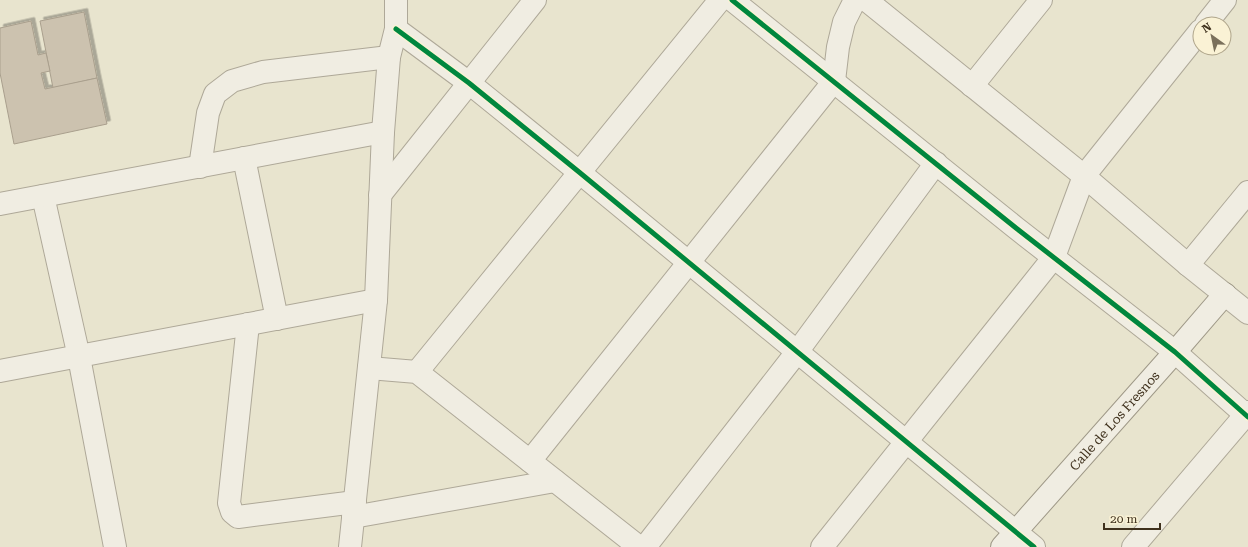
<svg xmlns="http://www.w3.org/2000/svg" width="1248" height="547" font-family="'Roboto Serif',serif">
<defs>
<filter id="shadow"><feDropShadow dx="3.5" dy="-3.5" stdDeviation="0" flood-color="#0004"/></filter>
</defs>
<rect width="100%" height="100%" fill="#e8e4ce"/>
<!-- building -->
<g fill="#ccc2af" stroke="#a99f8d" filter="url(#shadow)">
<polygon points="84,12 97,78 53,88 40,21"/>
<polygon points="31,21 38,55 46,53 50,71 41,73 45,89 97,78 107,124 14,144 0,73 0,28"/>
</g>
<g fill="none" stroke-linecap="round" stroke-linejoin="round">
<!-- street casing -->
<g stroke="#aea898" stroke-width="24">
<g id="street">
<polyline points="732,0 1016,228 1175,352 1248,417"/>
<polyline points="866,0 1084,176 1188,265 1248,313"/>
<polyline points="1206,24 1225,0"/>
<polyline points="396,29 469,83 579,172 1034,547"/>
<polyline points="972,86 1041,0"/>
<polyline points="244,158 277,319"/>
<polyline points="200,167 208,113 215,94 232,81 263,72 389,57"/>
<polyline points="380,195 535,0"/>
<polyline points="43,196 79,357 115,547"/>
<polyline points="0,204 383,132"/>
<polyline points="1188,265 1248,192"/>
<polyline points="248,324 229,503 232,512 238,517 355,502"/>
<polyline points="369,368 417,372 639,547"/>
<polyline points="0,371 376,300"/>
<polyline points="417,372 720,0"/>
<polyline points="530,461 834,81 838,47 844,22 855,0"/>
<polyline points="353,517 555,481"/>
<polyline points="350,547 376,300 383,132 389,57 396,29 396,0"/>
<polyline points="645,547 797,352 936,163"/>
<polyline points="822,547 1054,257 1084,176 1200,31"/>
<polyline points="1133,547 1248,412"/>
</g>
</g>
<!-- secondary casing -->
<g stroke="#9e9887" stroke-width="24">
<g id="secondary">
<path id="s1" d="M1002,547L1175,352L1225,294"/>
</g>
</g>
<!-- street -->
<use href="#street" stroke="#f0ede2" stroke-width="22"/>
<!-- secondary -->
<use href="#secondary" stroke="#f0ede2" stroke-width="22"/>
<!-- cycleway casing -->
<g stroke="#faf2d5" stroke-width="8">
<g id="cycleway">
<polyline points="732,0 1016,228 1175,352 1248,417"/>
<polyline points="396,29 469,83 579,172 1034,547"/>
</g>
</g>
<!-- cycleway -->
<use href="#cycleway" stroke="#00873e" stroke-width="5"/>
</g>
<g text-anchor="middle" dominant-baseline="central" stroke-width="3.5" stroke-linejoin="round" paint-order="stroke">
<!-- street labels -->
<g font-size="13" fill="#3f311d" stroke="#faf2d5">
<text stroke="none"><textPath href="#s1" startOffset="169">Calle de Los Fresnos</textPath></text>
</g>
</g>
<!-- north arrow -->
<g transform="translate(1212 36) rotate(327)"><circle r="19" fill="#faf2d5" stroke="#afa58b"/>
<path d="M0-3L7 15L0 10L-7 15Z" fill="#7a705b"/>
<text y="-6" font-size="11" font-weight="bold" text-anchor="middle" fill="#3f311d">N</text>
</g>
<!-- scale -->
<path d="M1104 523v6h56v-6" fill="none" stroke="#3f311d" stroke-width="2"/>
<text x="1110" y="523" font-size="12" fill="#3f311d" stroke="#faf2d5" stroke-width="3" paint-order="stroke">20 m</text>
</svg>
